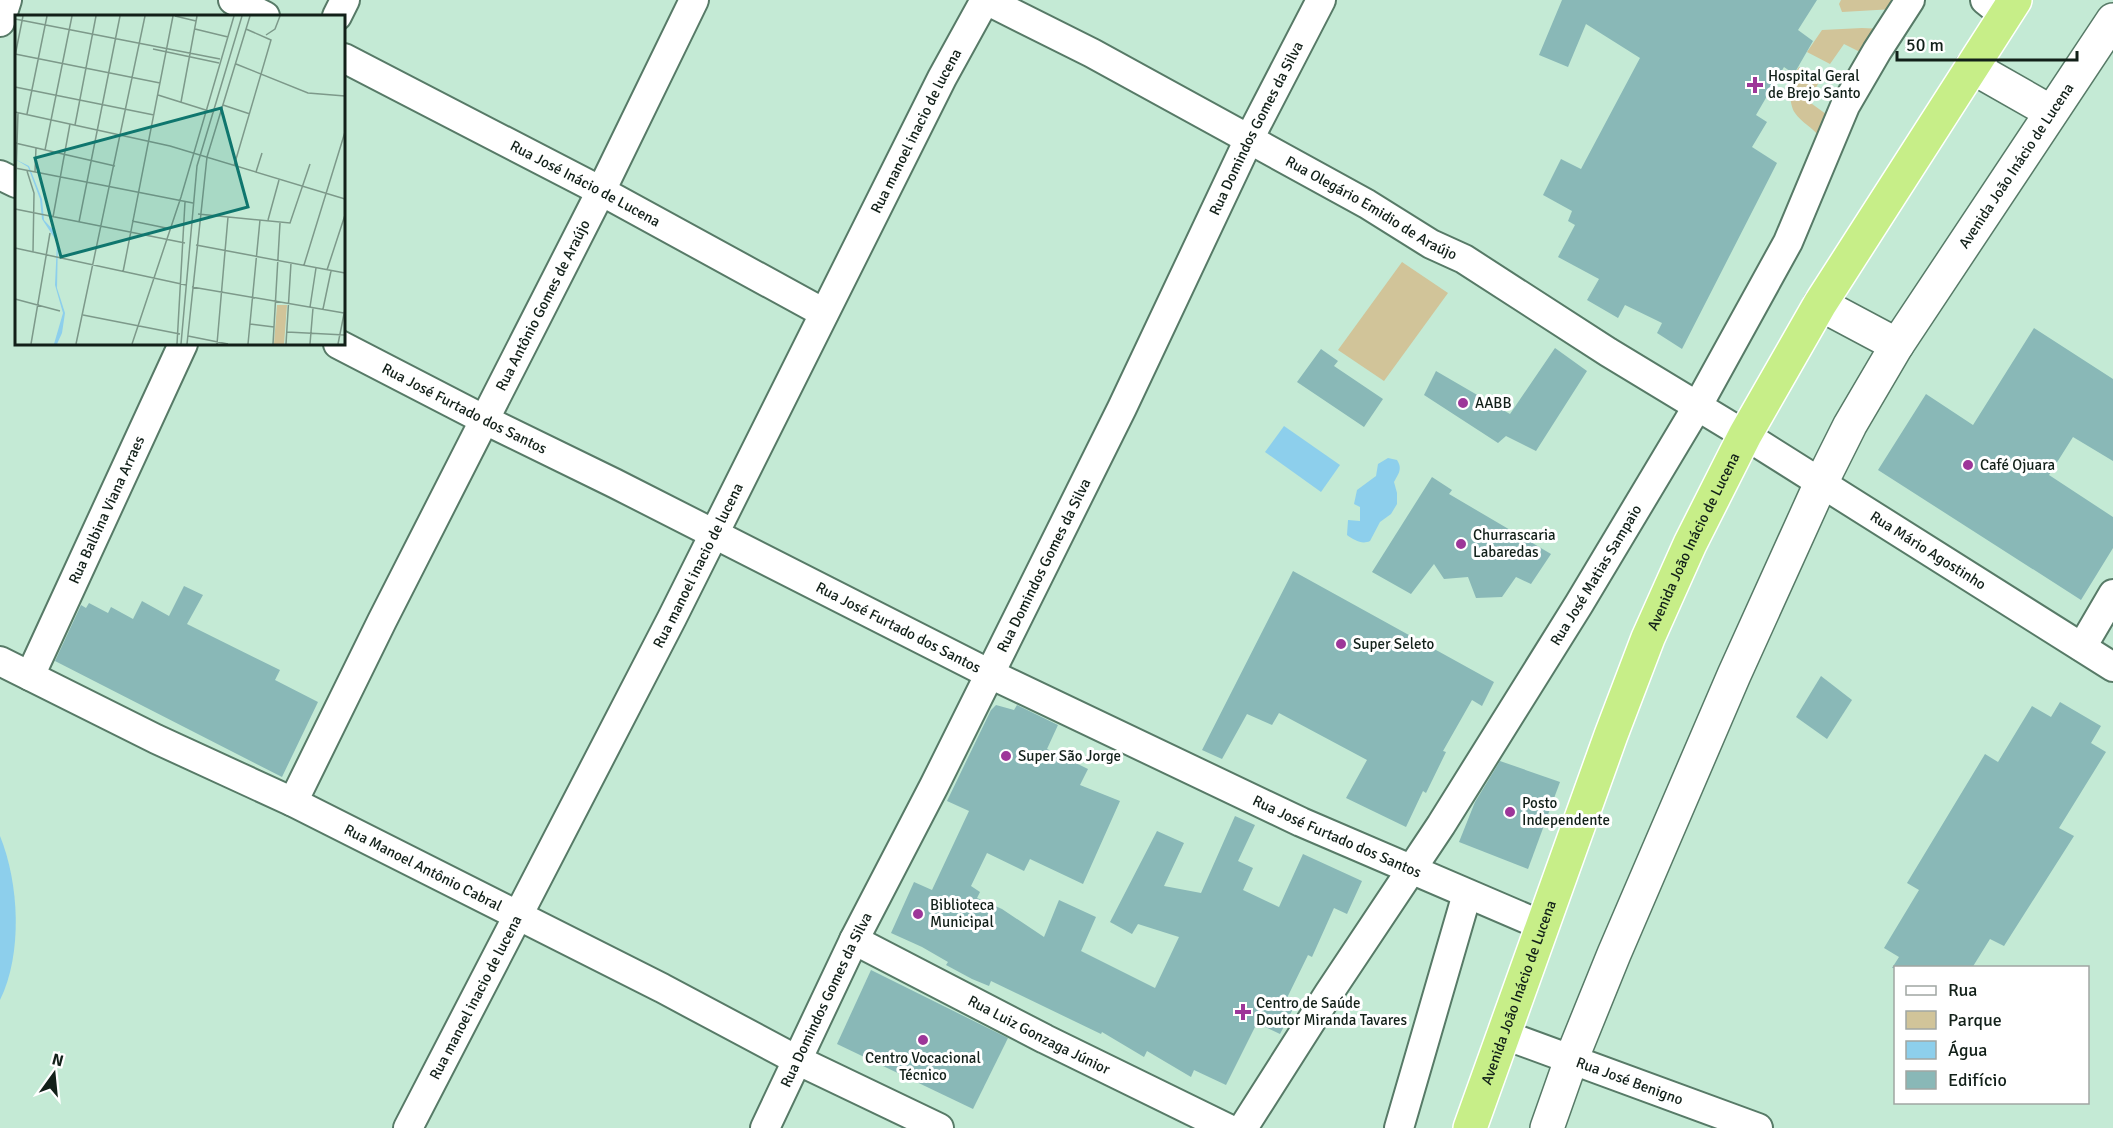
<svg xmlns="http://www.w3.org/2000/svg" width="2113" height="1128" font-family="Signika,sans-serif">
<rect width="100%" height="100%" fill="#c4ead5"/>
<!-- green -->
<g fill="#d1c499">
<polygon points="1841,0 1900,0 1894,9 1842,12 1839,4"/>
<polygon points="1862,28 1883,29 1870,57 1844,44 1830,64 1807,52 1822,30"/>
<path d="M1799,67L1821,79L1808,101L1830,117L1820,137C1813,128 1801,122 1795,113C1787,101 1791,79 1799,67Z"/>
<polygon points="1402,262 1448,293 1384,381 1338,350"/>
</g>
<!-- water -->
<g fill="#8dcfec">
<polygon points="1284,426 1340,465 1321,492 1265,452"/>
<path d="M1388,458L1397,460C1403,469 1398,474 1394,482L1397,493V504L1391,514L1380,522L1370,541C1362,545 1354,540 1347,535L1348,520L1360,521V507L1354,504L1357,490L1376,476L1378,464Z"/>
<path d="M0,836C19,883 23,953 0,1000Z"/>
</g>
<!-- building -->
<g fill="#89b8b7">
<polygon points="1562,0 1817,0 1798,30 1813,41 1794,74 1784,67 1756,115 1767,122 1752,147 1777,163 1682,349 1657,333 1662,323 1625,305 1618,318 1587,300 1599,279 1558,257 1575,225 1568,221 1572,211 1543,195 1561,159 1581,169 1640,58 1586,24 1568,67 1539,55"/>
<polygon points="2034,328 2113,379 2113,461 2073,437 2049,475 2113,517 2113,548 2081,600 1878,470 1926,394 1973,425"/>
<polygon points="1555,348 1587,371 1536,451 1506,436 1498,443 1424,395 1436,371 1510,414"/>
<polygon points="1321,349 1338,361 1334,366 1383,399 1364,427 1297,382"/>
<polygon points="1432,477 1452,490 1449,494 1551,554 1531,584 1516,577 1502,597 1476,598 1468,577 1444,579 1434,564 1411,594 1372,572"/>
<polygon points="1293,571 1494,682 1482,706 1472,700 1443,751 1446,752 1426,793 1423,791 1406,827 1346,798 1367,760 1279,713 1272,725 1247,714 1222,759 1202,750"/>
<polygon points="184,586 203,595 187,624 280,670 275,680 318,702 282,777 55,661 81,605 86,608 89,603 108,613 111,607 133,619 142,601 169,616"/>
<polygon points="1821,676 1852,700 1827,739 1796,717"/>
<polygon points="2060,702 2101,726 2091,743 2106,752 2059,828 2074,836 2004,946 1990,939 1972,968 1892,968 1899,957 1884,948 1919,890 1907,883 1985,754 1998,762 2032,706 2051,717"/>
<polygon points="996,705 1014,710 1017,705 1058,725 1047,749 1088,769 1080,785 1120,801 1083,884 1030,859 1024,871 987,853 971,886 980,892 977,898 1002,909 1044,937 1059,900 1096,917 1081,951 1155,988 1179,937 1138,924 1132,934 1110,922 1157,831 1184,843 1164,886 1201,893 1235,816 1255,825 1238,861 1253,868 1243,890 1279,907 1303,854 1362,881 1347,914 1334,908 1312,957 1308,955 1286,1000 1295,1005 1280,1034 1257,1023 1226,1085 1194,1070 1191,1077 1147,1051 1144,1057 1102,1032 1101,1034 991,981 989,986 972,979 946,965 948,962 922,947 891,933 914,882 932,890 969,811 947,801 991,710"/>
<polygon points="1500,761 1560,782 1528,869 1459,842 1475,802"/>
<polygon points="871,970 1008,1038 973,1109 837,1044"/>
</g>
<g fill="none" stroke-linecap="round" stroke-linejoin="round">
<!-- minor casing -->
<g stroke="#577a67" stroke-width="32">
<g id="minor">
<polyline points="233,0 265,16"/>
<path id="s1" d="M986,0L1092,53L1367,204L1431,244L1464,259L1608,352L1745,435L2113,667"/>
<polyline points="1985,0 2005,16"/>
<polyline points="337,16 345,0"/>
<polyline points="0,22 7,0"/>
<path id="s2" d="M344,58L601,191L824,313"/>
<polyline points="0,175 16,183"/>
<path id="s3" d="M338,344L485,420L614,483L988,673L1301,822L1541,925"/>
<polyline points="2082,647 2113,594"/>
<path id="s4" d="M0,661L156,739L293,802L662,988L797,1060L939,1128"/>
<path id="s5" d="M30,676L183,344"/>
<path id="s6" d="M293,802L382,621L601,191L694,0"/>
<path id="s7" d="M854,940L1045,1039L1227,1128"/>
<path id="s8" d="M1502,1034L1758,1128"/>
<path id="s9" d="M408,1128L672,618L942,78L985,0"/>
<path id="s10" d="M765,1128L854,940L934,786L1122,408L1249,139L1321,0"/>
<path id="s11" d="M1243,1128L1329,993L1441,825L1579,604L1697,407L1788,242L1845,106L1877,51L1910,0"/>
<polyline points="1399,1128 1467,894"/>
</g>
</g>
<!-- tertiary casing -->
<g stroke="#577a67" stroke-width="36">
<g id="tertiary">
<polyline points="1972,67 2051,112"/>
<polyline points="1820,304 1897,345"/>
<path id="s12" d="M1547,1128L1571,1060L1614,954L1734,675L1821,483L1850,425L1897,345L2113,20"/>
</g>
</g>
<!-- trunk casing -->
<g stroke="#fff" stroke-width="36">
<g id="trunk">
<path id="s13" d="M1470,1128L1611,735L1648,638L1690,544L1745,435L1820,304L2015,0"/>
</g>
</g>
<!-- minor -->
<use href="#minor" stroke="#fff" stroke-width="28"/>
<!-- tertiary -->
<use href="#tertiary" stroke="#fff" stroke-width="33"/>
<!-- trunk -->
<use href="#trunk" stroke="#c7ee88" stroke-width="33"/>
</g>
<!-- markers -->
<g fill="#9d3699" stroke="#fff" stroke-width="2">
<path d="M1752 76h6v6h6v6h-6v6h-6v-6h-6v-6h6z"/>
<circle cx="1463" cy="403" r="6"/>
<circle cx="1968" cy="465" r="6"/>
<circle cx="1461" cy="544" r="6"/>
<circle cx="1341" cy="644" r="6"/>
<circle cx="1006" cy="756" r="6"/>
<circle cx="1510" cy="812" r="6"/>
<circle cx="918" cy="914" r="6"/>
<path d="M1240 1003h6v6h6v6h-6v6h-6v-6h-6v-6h6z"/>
<circle cx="923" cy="1040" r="6"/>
</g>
<g text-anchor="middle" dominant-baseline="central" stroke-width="6" stroke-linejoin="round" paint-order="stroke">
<!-- poi labels -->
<g font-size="15" fill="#122019" stroke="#fff" text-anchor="start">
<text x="1768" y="76">Hospital Geral<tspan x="1768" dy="17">de Brejo Santo</tspan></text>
<text x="1475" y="403">AABB</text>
<text x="1980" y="465">Café Ojuara</text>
<text x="1473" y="535">Churrascaria<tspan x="1473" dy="17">Labaredas</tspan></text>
<text x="1353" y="644">Super Seleto</text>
<text x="1018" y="756">Super São Jorge</text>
<text x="1522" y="803">Posto<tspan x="1522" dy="17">Independente</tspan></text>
<text x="930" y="905">Biblioteca<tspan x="930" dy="17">Municipal</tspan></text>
<text x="1256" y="1003">Centro de Saúde<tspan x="1256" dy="17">Doutor Miranda Tavares</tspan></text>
<text x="923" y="1058" text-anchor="middle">Centro Vocacional<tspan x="923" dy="17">Técnico</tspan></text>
</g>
<!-- street labels -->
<g font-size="15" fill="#122019" stroke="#fff">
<text stroke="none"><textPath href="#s10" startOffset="1114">Rua Domindos Gomes da Silva</textPath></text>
<text stroke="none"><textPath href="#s9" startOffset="1119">Rua manoel inacio de lucena</textPath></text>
<text stroke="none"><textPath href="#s12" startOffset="1074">Avenida João Inácio de Lucena</textPath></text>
<text stroke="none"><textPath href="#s2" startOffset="272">Rua José Inácio de Lucena</textPath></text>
<text stroke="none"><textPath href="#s1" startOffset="438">Rua Olegário Emidio de Araújo</textPath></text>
<text stroke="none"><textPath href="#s6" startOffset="556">Rua Antônio Gomes de Araújo</textPath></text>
<text stroke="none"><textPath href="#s3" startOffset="142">Rua José Furtado dos Santos</textPath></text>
<text stroke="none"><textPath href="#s5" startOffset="183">Rua Balbina Viana Arraes</textPath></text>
<text stroke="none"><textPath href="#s13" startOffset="628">Avenida João Inácio de Lucena</textPath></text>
<text stroke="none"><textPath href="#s1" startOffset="1092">Rua Mário Agostinho</textPath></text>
<text stroke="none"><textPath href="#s10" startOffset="628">Rua Domindos Gomes da Silva</textPath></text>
<text stroke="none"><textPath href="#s9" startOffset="633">Rua manoel inacio de lucena</textPath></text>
<text stroke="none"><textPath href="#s11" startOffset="656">Rua José Matias Sampaio</textPath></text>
<text stroke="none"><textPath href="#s3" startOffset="628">Rua José Furtado dos Santos</textPath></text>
<text stroke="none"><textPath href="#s3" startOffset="1114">Rua José Furtado dos Santos</textPath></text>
<text stroke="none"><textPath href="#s4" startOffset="471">Rua Manoel Antônio Cabral</textPath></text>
<text stroke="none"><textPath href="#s13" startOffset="144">Avenida João Inácio de Lucena</textPath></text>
<text stroke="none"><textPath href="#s9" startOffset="147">Rua manoel inacio de lucena</textPath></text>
<text stroke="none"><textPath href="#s10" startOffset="142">Rua Domindos Gomes da Silva</textPath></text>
<text stroke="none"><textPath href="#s7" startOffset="208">Rua Luiz Gonzaga Júnior</textPath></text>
<text stroke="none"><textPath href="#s8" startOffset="136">Rua José Benigno</textPath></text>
</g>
</g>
<!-- overview -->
<g transform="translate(15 15)">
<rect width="330" height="330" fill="#c4ead5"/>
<path d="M262,290H272L269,329H259Z" fill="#d1c499"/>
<path d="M0,144L14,151L27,184L29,205L40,217L43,225L42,273L50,298L47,318L42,329H39L48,298L40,270L42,227L27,204L25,184L13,152Z" fill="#8dcfec"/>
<path fill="none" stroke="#7d998a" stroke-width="1.5" d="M160,1L181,6M0,4L205,44M180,14L213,22M251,20L260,14L265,1M138,34L204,48M0,39L145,68M0,41L8,1M221,49L293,78L330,81M0,72L139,100M143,80L197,97M166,87L182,1M208,90L235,99M0,97L155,131L330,184M12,99L32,1M60,110L81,1M0,128L100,151M30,135L57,1M219,151L256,25L231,14M0,153L178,188M12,156L19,178L18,237M20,157L21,133M241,157L247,138M0,193L3,97M0,194L170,228M183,199L275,208L295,149M38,202L55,109M253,205L264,165M117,206L156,214M64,207L105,1M181,230L330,258M0,233L171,270M289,250L330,117M312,255L330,200M108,257L158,1M177,272L329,298M0,284L45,296M295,292L301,253M308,294L316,256M68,300L165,319M235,309L259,312M272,317L330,320M173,321L213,329M16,329L35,218M61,329L130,1M117,329L166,182L219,1M162,329L170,187M166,329L182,151L227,1M172,329L192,142L235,1M202,329L213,202M233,329L245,205M258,329L265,208M271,329L276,248M295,329L298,293M323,329L330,294"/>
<path fill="#0f766e" fill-opacity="0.15" stroke="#0f766e" stroke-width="3" d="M206,93L233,192L46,242L20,143Z"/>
<rect width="330" height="330" fill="none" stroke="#122019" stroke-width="3"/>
</g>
<!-- legend -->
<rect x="1894" y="966" width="195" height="138" fill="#ffffff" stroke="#a0a6a3" stroke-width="1.5"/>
<rect x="1906" y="986" width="30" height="9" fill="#ffffff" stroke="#a0a6a3" stroke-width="1.5"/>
<text x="1948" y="996" font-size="18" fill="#122019">Rua</text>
<rect x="1906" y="1011" width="30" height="18" fill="#d1c499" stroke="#a0a6a3" stroke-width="1.5"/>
<text x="1948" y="1026" font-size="18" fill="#122019">Parque</text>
<rect x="1906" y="1041" width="30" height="18" fill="#8dcfec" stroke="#a0a6a3" stroke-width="1.5"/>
<text x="1948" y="1056" font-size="18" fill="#122019">Água</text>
<rect x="1906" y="1071" width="30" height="18" fill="#89b8b7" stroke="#a0a6a3" stroke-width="1.5"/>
<text x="1948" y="1086" font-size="18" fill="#122019">Edifício</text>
<!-- north arrow -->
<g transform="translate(54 1074) rotate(15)" stroke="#ffffff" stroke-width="4.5" paint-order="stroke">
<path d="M0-4.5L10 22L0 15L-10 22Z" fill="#122019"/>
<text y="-9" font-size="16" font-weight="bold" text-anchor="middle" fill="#122019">N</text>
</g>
<!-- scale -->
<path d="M1897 51v9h180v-9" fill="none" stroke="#122019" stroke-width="3"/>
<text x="1906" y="51" font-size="18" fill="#122019" stroke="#ffffff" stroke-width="4.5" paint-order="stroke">50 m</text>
</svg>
